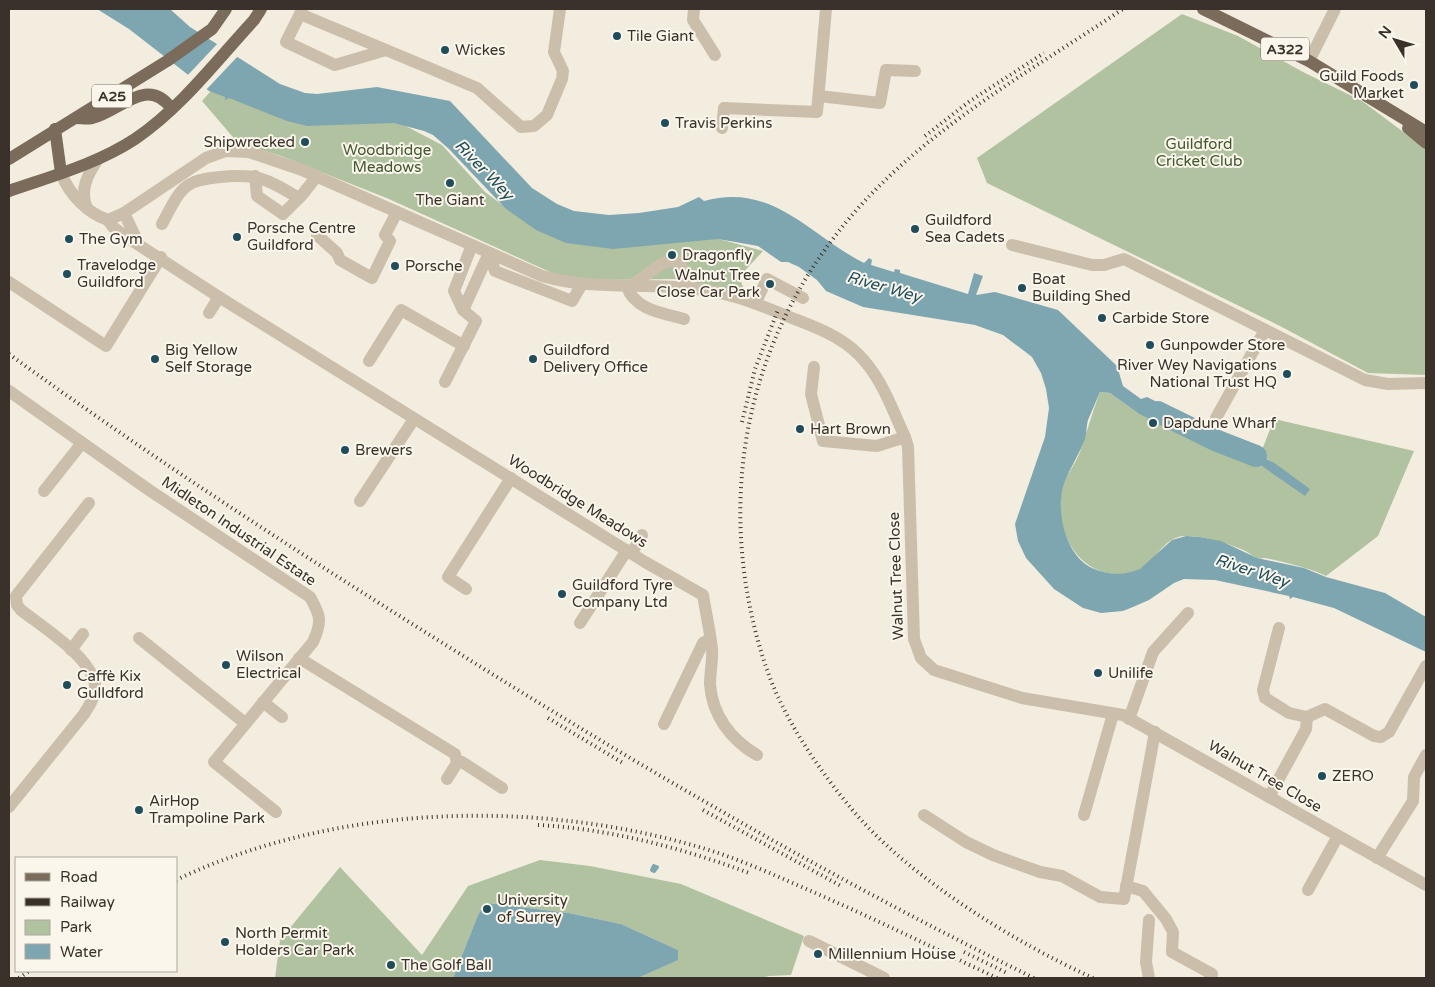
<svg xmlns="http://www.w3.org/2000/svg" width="1435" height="987" font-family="'Varela Round',sans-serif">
<rect width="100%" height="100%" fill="#f3eddf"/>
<!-- green -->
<g fill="#b0c29f">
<polygon points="1182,14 1238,36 1303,72 1362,101 1426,149 1426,375 1368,373 1280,326 987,183 977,158"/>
<polygon points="217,84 352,119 398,122 442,145 485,192 525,222 719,239 763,251 739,277 745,292 675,279 598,280 561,277 389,199 281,156 238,143 202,101"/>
<path d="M1100,392L1110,393L1139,414L1179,434H1181L1186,425L1229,442L1225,450L1253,460L1275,474L1273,462L1260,455L1274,419L1414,451L1378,536L1326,576C1310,568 1283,562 1265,558C1262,558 1260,559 1257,558C1252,556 1247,551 1241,549C1224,542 1204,536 1186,536C1162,535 1154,568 1131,573C1082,582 1053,535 1062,490C1065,476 1075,465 1080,452C1087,432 1092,413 1100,392Z"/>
<polygon points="540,860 590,866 681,884 804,936 791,975 769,976 761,978 638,978 677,960 678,950 621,924 569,913 488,903 483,906 478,915 453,978 275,978 280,940 340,867 422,955 468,886"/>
</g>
<!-- water -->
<g fill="#7ea6b0">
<path d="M97,9H170L190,27L280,84L305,93L317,94L377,87L450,101L532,188L557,204L574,211L609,215L639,213L678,207L699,197L704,201C773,182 809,235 864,263L869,258L872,260L871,265L894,272L895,269L900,270V273L968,294L974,273L983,276L976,295L995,292L1058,310L1117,366L1123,386L1141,399L1147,397L1181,414L1180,419L1186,425L1182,433L1179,434L1139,414L1110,393L1100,392C1096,401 1092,411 1088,420C1086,426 1087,433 1085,439C1079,455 1068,471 1063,487C1056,513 1066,556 1092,568C1107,575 1125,576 1140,569L1172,540L1186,536L1200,537L1221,541L1257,558L1304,568L1326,577L1385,593L1426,617V652L1334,608L1293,597L1290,599L1289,596L1215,580L1184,579L1174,583L1149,600L1133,607L1123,611L1101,613L1083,608L1054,589L1026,558L1018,541L1015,524L1045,437L1049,408L1046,389L1041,373L1032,357L1003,335L975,325L863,307L826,291L817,280L799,267L788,262H781L758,246L718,239L613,249L566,243L536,230L505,208L449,149L433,135L424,131L394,123L307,126L287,121L229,98L225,100V97L209,91L129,29Z"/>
<polygon points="1229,442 1273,462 1310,489 1305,496 1259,464 1225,450"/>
<polygon points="488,903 569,913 621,924 678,950 678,960 638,978 453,978 478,915 483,906"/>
</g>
<!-- pier -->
<polygon fill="#f3eddf" points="219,42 239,55 205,91 186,77"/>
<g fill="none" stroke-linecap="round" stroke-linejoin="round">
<!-- stream -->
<polyline stroke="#7ea6b0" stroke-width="4" points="654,866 652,870 654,871 657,867"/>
<!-- river -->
<polyline stroke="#7ea6b0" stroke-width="22" points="1158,412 1215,440 1256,456"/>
<!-- minor -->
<g stroke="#cbbfab" stroke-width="12">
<polyline points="302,9 300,14 477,88 521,127 534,126 547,115 562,79 563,71 554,52 560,9"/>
<polyline points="694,9 693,20 715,55"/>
<polyline points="300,14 286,42 335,65 386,50"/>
<polyline points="1309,61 1335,9"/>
<polyline points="819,96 880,103 886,70 915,71"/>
<polyline points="722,128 724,108 817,112 826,9"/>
<path d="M61,173C69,194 87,213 108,220L124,213L206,158L225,151L249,152L302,170L542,276C590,290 637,283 686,288C727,291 755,303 792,318C815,327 840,336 858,354C881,376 892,409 905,437L908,447L914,639L921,658L934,670L1022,698L1123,715L1426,885"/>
<polyline points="255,176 257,196 283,214 302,195 317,176"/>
<path d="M87,208C79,190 88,174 98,159"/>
<polyline points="124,213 138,242"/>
<path d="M108,220L113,227L128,238L219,297L645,562L703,595C706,613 710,631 712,649C713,660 710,672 710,684C712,715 731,740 757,755"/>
<path d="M162,224C169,212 177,191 190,184C198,179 211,178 220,177C258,173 267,179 299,198"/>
<polyline points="317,235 337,253 340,260 372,278 390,241 385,235 397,212"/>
<polyline points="472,245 454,291 463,310 489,253"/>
<polyline points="1012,245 1092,265 1104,265 1124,259 1365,380 1388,384 1426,383"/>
<polyline points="489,253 495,271 572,301 582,284"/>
<polyline points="9,282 106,346 161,257"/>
<polyline points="756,302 767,279 803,298"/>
<polyline points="209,313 219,297"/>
<path d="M684,319C663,313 635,310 627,287C643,281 657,262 673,260C686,265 685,276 686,287"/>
<polyline points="369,361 401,310 464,346"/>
<polyline points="814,367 811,394 823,441 877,446 905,437"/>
<polyline points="445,382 476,321 463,310"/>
<path d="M9,391L149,490L310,597C321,616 322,622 313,642L214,762L276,812"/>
<polyline points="1216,418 1265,330"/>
<polyline points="44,491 82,443"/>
<polyline points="360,501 414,419"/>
<polyline points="632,553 642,535"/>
<polyline points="466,589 448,577 511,478"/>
<polyline points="580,623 627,550"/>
<polyline points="139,638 245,723"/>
<polyline points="71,650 83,634"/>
<polyline points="299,658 455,754 457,763 447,779"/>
<polyline points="263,702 282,717"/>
<polyline points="1307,717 1325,709 1374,736 1381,737 1389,732 1426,666"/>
<polyline points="1129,719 1153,652 1188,613"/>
<polyline points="664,724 703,643 710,639"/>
<polyline points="457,763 462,762 502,788"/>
<polyline points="1269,797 1306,729 1307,717 1289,713 1265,698 1263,690 1279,628"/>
<path d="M9,807L84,714C89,706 94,699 95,690C98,661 41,626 21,610L17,605L16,596L89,503"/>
<polyline points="924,815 966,842 993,855 1040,872 1062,876 1100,897 1124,899 1155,732"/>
<polyline points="1084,815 1113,714"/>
<polyline points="1377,858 1413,801 1414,777 1426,755"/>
<polyline points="1126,886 1143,891 1166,919 1173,932 1172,952 1212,974 1210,978"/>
<polyline points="1308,890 1338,836"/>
<polyline points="1149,920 1146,962 1149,978"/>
<polyline points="809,941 884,978"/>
</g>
<!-- major -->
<g stroke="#7b6b5b" stroke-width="12">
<polyline points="1203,9 1309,61 1426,132"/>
<path d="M76,118C81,118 87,119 92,118C119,112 147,75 171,108"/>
<polyline points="1408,128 1426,143"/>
<polyline points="55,129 61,173"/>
<polyline points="9,159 167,61 212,29 226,9"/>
<path d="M9,191C52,176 97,164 135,139C181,108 217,60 254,20L261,9"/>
</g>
<!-- rail -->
<g stroke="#39312a" stroke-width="4" stroke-dasharray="1 4" stroke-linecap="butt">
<polyline points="925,136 970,101 1044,53"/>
<path d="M9,354C149,456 294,550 441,642C633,763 830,878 1034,978"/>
<polyline points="742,422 755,369 778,310"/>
<polyline points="548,718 623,763"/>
<polyline points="703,810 841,886"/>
<path d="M538,825C611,829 682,848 749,873"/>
<path d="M176,880C337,803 540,798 709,850C744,861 779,877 813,892C875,919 936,949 997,978"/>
<polyline points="964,952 1007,973"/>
<polyline points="19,978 29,971"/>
<path d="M1093,978C1014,942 912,879 855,813C819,770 783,719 765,664C715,512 741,351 843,226C917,134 1026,74 1123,9"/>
</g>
</g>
<!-- markers -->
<g fill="#1f4d5b" stroke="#faf6ec" stroke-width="2">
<circle cx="617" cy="36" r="5"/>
<circle cx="445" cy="50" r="5"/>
<circle cx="1414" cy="85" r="5"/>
<circle cx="665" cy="123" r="5"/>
<circle cx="305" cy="142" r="5"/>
<circle cx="450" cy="183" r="5"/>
<circle cx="915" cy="229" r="5"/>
<circle cx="237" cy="237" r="5"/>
<circle cx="69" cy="239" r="5"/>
<circle cx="672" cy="255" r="5"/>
<circle cx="395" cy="266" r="5"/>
<circle cx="67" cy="274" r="5"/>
<circle cx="770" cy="284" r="5"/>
<circle cx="1022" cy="288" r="5"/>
<circle cx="1102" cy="318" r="5"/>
<circle cx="1150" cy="345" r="5"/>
<circle cx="155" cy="359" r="5"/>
<circle cx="533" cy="359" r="5"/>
<circle cx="1287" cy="374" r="5"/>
<circle cx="1153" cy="423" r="5"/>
<circle cx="800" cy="429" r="5"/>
<circle cx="345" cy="450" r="5"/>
<circle cx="562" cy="594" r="5"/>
<circle cx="226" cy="665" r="5"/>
<circle cx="1098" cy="673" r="5"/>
<circle cx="67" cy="685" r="5"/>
<circle cx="1322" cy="776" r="5"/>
<circle cx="139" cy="810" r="5"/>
<circle cx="487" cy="909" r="5"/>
<circle cx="225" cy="942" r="5"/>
<circle cx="818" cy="954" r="5"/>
<circle cx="391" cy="965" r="5"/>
</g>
<g text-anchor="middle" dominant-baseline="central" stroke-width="4" stroke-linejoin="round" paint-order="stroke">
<!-- shield labels -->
<g fill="#faf6ec" stroke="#736c64" stroke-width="1">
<rect x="1261" y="37.5" width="48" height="23" rx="4"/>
<rect x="92" y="84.5" width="40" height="23" rx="4"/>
</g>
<g font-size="14" font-weight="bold" fill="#39312a">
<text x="1285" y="49">A322</text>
<text x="112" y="96">A25</text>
</g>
<!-- poi labels -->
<g font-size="15" fill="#39312a" stroke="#faf6ec" text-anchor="start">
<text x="627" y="36">Tile Giant</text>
<text x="455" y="50">Wickes</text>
<text x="1404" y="76" text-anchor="end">Guild Foods<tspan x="1404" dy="17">Market</tspan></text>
<text x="675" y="123">Travis Perkins</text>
<text x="295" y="142" text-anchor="end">Shipwrecked</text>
<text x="450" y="200" text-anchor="middle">The Giant</text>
<text x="925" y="220">Guildford<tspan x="925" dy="17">Sea Cadets</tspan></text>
<text x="247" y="228">Porsche Centre<tspan x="247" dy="17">Guildford</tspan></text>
<text x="79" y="239">The Gym</text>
<text x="682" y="255">Dragonfly</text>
<text x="77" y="265">Travelodge<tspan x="77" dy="17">Guildford</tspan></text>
<text x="405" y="266">Porsche</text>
<text x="760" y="275" text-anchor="end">Walnut Tree<tspan x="760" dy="17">Close Car Park</tspan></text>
<text x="1032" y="279">Boat<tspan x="1032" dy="17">Building Shed</tspan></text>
<text x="1112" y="318">Carbide Store</text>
<text x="1160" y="345">Gunpowder Store</text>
<text x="165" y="350">Big Yellow<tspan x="165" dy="17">Self Storage</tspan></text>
<text x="543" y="350">Guildford<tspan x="543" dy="17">Delivery Office</tspan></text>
<text x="1277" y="365" text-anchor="end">River Wey Navigations<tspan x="1277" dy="17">National Trust HQ</tspan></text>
<text x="1163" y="423">Dapdune Wharf</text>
<text x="810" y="429">Hart Brown</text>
<text x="355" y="450">Brewers</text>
<text x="572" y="585">Guildford Tyre<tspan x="572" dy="17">Company Ltd</tspan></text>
<text x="236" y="656">Wilson<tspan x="236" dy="17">Electrical</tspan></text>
<text x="1108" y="673">Unilife</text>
<text x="77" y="676">Caffè Kix<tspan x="77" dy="17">Gulldford</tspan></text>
<text x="1332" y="776">ZERO</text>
<text x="149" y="801">AirHop<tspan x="149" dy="17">Trampoline Park</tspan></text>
<text x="497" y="900">University<tspan x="497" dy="17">of Surrey</tspan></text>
<text x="235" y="933">North Permit<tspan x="235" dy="17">Holders Car Park</tspan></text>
<text x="828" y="954">Millennium House</text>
<text x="401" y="965">The Golf Ball</text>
</g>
<!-- park labels -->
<g font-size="15" fill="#41572e" stroke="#faf6ec">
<text x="1199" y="144">Guildford<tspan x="1199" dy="17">Cricket Club</tspan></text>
<text x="387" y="150">Woodbridge<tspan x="387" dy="17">Meadows</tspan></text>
</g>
<!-- street labels -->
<g font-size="15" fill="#39312a" stroke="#faf6ec">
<text transform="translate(578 501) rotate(32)">Woodbridge Meadows</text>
<text transform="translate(239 531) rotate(34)">Midleton Industrial Estate</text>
<text transform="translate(896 576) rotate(-92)">Walnut Tree Close</text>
<text transform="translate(1265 776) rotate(30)">Walnut Tree Close</text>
</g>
<!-- water labels -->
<g font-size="16" font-style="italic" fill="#1f4d5b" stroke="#faf6ec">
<text transform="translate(484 170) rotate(46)">River Wey</text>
<text transform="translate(884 287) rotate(16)">River Wey</text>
<text transform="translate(1252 571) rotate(18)">River Wey</text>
</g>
</g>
<!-- border -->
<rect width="1435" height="987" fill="none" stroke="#39312a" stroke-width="20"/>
<!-- legend -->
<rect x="15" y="857" width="162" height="115" fill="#faf6ec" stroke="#ada79e"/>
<rect x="25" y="873" width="25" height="8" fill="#7b6b5b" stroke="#ada79e"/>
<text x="60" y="882" font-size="15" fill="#39312a">Road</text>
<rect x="25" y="898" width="25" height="8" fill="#39312a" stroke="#ada79e"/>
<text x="60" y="907" font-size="15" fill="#39312a">Railway</text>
<rect x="25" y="920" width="25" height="15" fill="#b0c29f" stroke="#ada79e"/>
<text x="60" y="932" font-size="15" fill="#39312a">Park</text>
<rect x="25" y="944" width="25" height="15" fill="#7ea6b0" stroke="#ada79e"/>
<text x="60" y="957" font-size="15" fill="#39312a">Water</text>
<!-- north arrow -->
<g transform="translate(1395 40) rotate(308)" stroke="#faf6ec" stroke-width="4" paint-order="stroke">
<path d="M0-4L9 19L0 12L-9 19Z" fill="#39312a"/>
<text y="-8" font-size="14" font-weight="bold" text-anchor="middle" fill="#39312a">N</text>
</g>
</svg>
